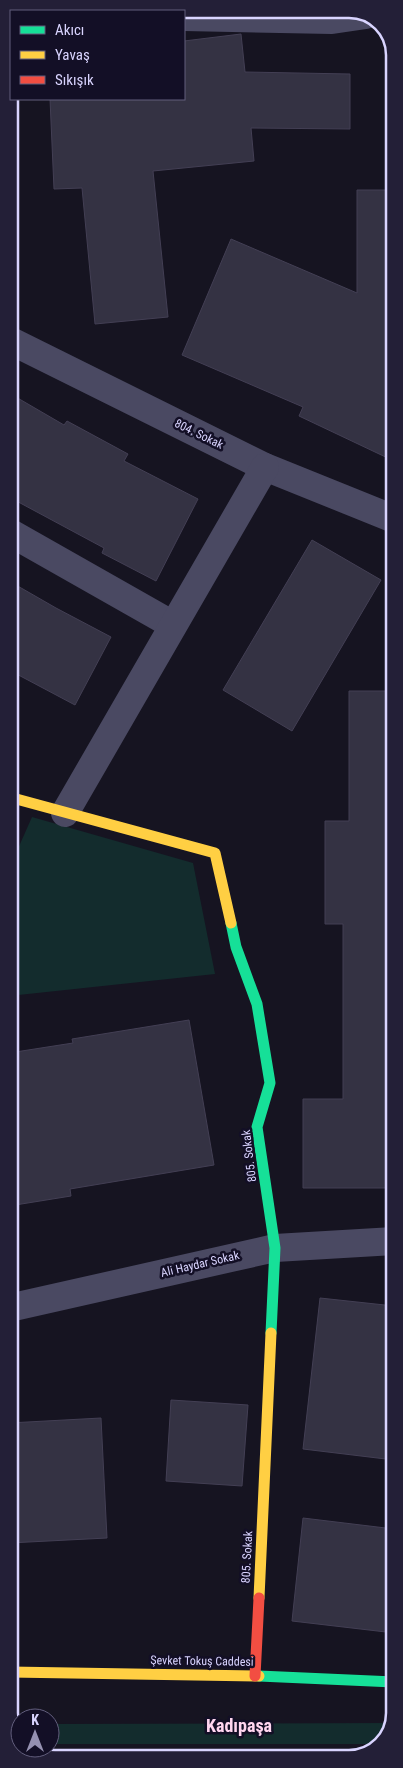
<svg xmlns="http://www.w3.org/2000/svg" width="403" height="1768" font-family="'Roboto Condensed',sans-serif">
<rect width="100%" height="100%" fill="#161421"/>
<!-- green -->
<g fill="#132c2d">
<polygon points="32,817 193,863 215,974 9,996 9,869"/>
<polygon points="391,1723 382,1744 50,1744 50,1724"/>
</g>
<!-- building -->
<g fill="#343243" stroke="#433f54">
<polygon points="241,34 245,72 350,74 350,129 251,128 254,161 153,171 168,317 95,324 82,188 54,189 50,99 184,99 184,41"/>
<polygon points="357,190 394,190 394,461 299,416 303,407 182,355 231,239 357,293"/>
<polygon points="9,393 64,425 67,421 128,454 124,461 198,499 156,581 102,553 104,548 9,497"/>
<polygon points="312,540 381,580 292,731 223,690"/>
<polygon points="9,581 56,608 111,637 75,705 9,670"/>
<polygon points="349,691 394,691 394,1188 303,1188 303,1099 343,1099 343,924 325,924 325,821 349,821"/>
<polygon points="189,1020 214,1165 70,1189 71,1196 9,1206 9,1053 73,1043 72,1039"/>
<polygon points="320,1298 394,1306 394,1460 303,1449"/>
<polygon points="171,1400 248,1405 242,1486 166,1481"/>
<polygon points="101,1418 107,1538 9,1543 9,1423"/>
<polygon points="303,1518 394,1529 394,1562 386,1632 292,1621"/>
</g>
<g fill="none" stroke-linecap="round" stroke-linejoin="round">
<!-- street -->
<g stroke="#4a4962" stroke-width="28">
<polyline points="184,17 332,20 366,15"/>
<polyline points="9,340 265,467 394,519"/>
<polyline points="9,532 173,625"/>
<polyline points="65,813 265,467"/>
<polyline points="9,1308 275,1248 394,1241"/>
</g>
<!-- fast -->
<g stroke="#16e098" stroke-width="11">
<polyline points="231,923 236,947 257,1004 270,1083 257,1127 275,1248 271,1333"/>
<polyline points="259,1676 394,1682"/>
<polyline points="47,1758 358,1758"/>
</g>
<!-- slow -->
<g stroke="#ffcf43" stroke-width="11">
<polyline points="9,797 215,853 231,923"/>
<polyline points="259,1598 271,1333"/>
<polyline points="10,1672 259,1676"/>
</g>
<!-- jam -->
<polyline stroke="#f24e42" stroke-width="11" points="255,1676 259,1598"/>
</g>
<g text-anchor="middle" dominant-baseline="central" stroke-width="5" stroke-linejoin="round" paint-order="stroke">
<!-- street labels -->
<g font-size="12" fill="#d9d4ff" stroke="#130f26">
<text transform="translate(199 434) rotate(26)">804. Sokak</text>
<text transform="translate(249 1156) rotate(-97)">805. Sokak</text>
<text transform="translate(200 1264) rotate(-13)">Ali Haydar Sokak</text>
<text transform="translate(247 1557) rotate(-87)">805. Sokak</text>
<text transform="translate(202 1661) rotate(1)">Şevket Tokuş Caddesi</text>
</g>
<!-- district labels -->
<g font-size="18" font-weight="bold" fill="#ffd6f0" stroke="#130f26">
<text x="239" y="1725">Kadıpaşa</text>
</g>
</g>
<!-- crop -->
<path d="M0 0H403V1768H0ZM55 18H349A37 37 0 0 1 386 55V1713A37 37 0 0 1 349 1750H55A37 37 0 0 1 18 1713V55A37 37 0 0 1 55 18Z" fill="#231f37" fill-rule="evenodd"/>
<path fill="none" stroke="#d9d4ff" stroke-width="2.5" d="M55 18H349A37 37 0 0 1 386 55V1713A37 37 0 0 1 349 1750H55A37 37 0 0 1 18 1713V55A37 37 0 0 1 55 18Z"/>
<!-- legend -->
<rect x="10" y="10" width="175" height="90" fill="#130f26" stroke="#625e7d"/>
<rect x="20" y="26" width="25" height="8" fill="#16e098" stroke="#625e7d"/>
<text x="55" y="35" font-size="15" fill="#d9d4ff">Akıcı</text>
<rect x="20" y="51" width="25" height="8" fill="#ffcf43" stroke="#625e7d"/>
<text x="55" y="60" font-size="15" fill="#d9d4ff">Yavaş</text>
<rect x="20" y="76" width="25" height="8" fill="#f24e42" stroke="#625e7d"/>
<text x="55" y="85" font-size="15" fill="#d9d4ff">Sıkışık</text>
<!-- north arrow -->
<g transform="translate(35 1733)"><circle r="24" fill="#130f26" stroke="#625e7d"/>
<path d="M0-4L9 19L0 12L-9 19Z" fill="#9591b1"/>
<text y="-8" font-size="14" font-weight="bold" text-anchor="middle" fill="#d9d4ff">K</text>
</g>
</svg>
